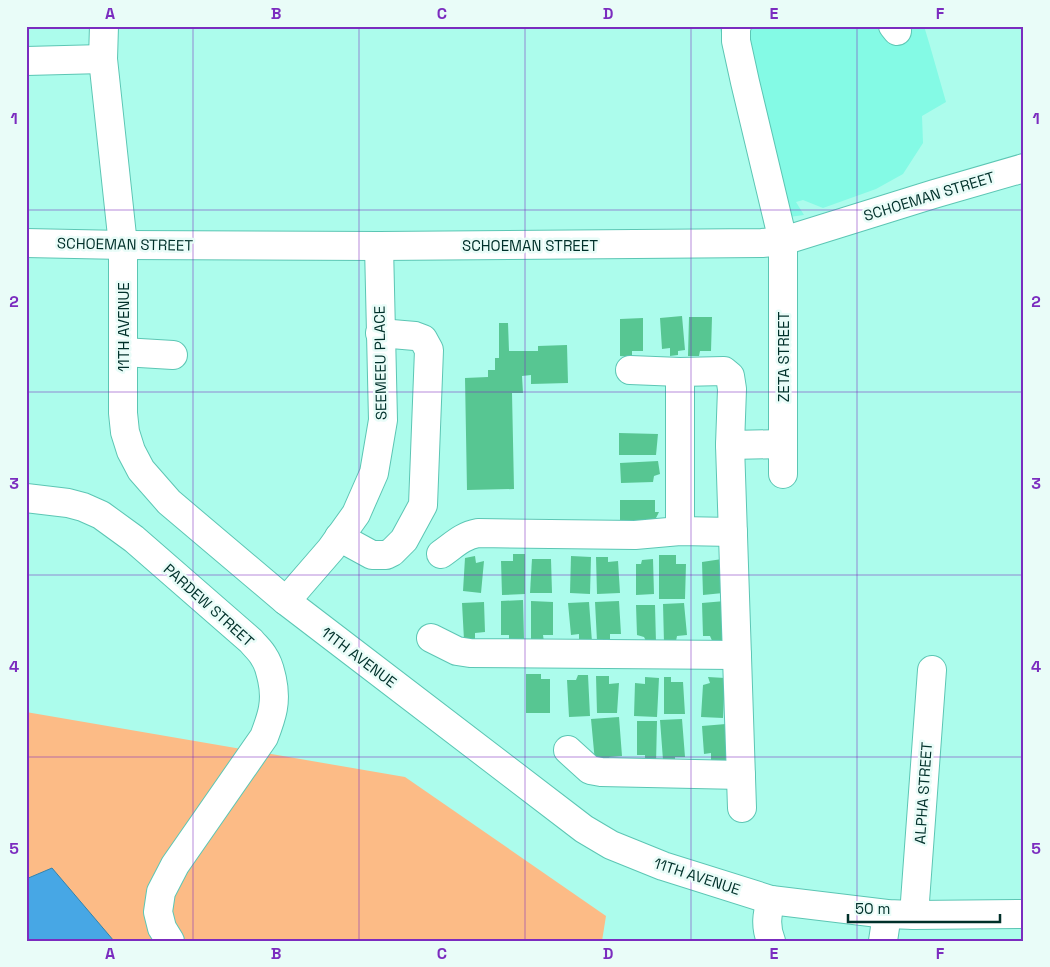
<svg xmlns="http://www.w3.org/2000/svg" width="1050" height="967" font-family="'Space Grotesk',sans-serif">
<rect width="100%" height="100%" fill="#acfcec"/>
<!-- built -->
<polygon fill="#84fae5" points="719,26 924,26 930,46 946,102 922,116 923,143 903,174 876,189 823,208 803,200 796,202 804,215 774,219"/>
<!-- green -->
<polygon fill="#fcbb86" points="26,712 405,777 606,916 602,941 26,941"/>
<!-- water -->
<polygon fill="#47a7e5" stroke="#3283ad" points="52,868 114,941 26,941 26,879"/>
<!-- building -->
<g fill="#57c692">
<polygon points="682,316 685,350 678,351 678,355 670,356 670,348 662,349 660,318"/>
<polygon points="689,317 712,317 711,351 700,351 699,356 688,356"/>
<polygon points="643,318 643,351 632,351 632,357 620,356 620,319"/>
<polygon points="499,323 508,323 509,351 538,351 538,346 567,345 568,383 531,384 531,375 522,376 523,393 512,393 514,489 467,490 465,378 488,377 488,370 495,370 495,358 499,358"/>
<polygon points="619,433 658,434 656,455 619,455"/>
<polygon points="658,461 660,474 654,476 653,482 621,483 620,463"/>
<polygon points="620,500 655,500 655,512 659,512 654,522 620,521"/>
<polygon points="513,554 525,554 525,594 502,595 501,561 513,561"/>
<polygon points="659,555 676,555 676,564 686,564 685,599 659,599"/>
<polygon points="475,556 476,563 484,561 481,593 463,591 465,558"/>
<polygon points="571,556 591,557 590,594 570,593"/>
<polygon points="596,557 608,557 608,562 618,561 620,593 597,594"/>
<polygon points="532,559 551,559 552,593 530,593"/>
<polygon points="653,559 654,594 636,595 636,564 641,564 642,560"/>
<polygon points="722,559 723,593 703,595 702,562"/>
<polygon points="523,600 524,640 509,640 509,635 501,635 501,601"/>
<polygon points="531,601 553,602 553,635 543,635 544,642 531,641"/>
<polygon points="619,601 621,634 610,634 610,641 597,641 595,602"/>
<polygon points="725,601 725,643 713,643 710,636 703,636 702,603"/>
<polygon points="484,602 485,632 475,633 475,639 464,640 462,603"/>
<polygon points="589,602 592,642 579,643 579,634 571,635 568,603"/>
<polygon points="684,603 687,635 677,636 676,641 664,643 663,604"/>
<polygon points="636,605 655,605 656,643 647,643 644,637 637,635"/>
<polygon points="526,674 541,674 541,679 550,679 550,713 526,713"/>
<polygon points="578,675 588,675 590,716 569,717 567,680 576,680"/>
<polygon points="596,676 609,676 609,684 619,683 617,713 597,713"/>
<polygon points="645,677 659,678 657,717 634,716 635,683 645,684"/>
<polygon points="664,677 671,677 671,682 683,682 685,714 664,714"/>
<polygon points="708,677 725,678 723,718 701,717 703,685 710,683"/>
<polygon points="619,717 622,756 609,757 610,761 595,762 591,719"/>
<polygon points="682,719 685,757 675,757 675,762 663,760 660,720"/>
<polygon points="637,721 657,721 656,764 645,764 645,755 637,755"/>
<polygon points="726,724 729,770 711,764 711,753 704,754 702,726"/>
</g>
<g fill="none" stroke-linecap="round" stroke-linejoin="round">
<!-- minor casing -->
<g stroke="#5cc6b4" stroke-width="30">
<g id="minor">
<polyline points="104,26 103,59 123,245 123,413 125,432 131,451 141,470 169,502 286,601 584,829 611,845 663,866 771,900 887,914 914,915 1024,914"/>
<polyline points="737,26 736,28 736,41 745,82 783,241 783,474"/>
<polyline points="893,26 897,31"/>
<polyline points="26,61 103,59"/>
<polyline points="26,243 123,245 379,246 762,243 783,241 934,194 1024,168"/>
<polyline points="123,352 173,355"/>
<polyline points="630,370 680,372"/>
<polyline points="730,445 783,444"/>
<path d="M26,498L68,503L83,507L101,515L134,539L251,641C255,646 261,651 264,657C269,664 270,671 272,679C277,702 272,716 264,737L175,865L161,892L158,912L162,928L170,941"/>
<polyline points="680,531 680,372 724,371 730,376 732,389 730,445 742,808"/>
<polyline points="339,537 372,555 386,555 392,552 404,540 423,505 429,350 423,339 415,336 380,333"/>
<path d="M441,554C454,545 462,536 478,533L635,535L680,531L733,532"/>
<polyline points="286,601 331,549 356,514 374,473 383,420 379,246"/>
<polyline points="431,638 457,651 470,653 737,655"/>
<polyline points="568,750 590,770 601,772 741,775"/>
<polyline points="914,915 932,670"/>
<path d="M771,941C765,926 767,914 771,900"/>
<polyline points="883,941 887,914"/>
</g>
</g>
<!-- minor -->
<use href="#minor" stroke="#fff" stroke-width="28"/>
</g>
<!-- grid -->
<path fill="none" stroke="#7b2cbf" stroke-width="1" stroke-opacity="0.55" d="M193,26V941M359,26V941M525,26V941M691,26V941M857,26V941M26,210H1024M26,392H1024M26,575H1024M26,757H1024"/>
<g text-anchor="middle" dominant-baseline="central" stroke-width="5" stroke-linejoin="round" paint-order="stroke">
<!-- street labels -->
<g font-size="15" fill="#00302a" stroke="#e9fcf8">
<text transform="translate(929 196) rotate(-17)">SCHOEMAN STREET</text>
<text transform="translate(125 244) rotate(1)">SCHOEMAN STREET</text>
<text x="530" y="245">SCHOEMAN STREET</text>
<text transform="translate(123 327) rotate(-90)">11TH AVENUE</text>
<text transform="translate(783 357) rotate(-90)">ZETA STREET</text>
<text transform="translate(380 363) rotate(-91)">SEEMEEU PLACE</text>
<text transform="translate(209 605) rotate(42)">PARDEW STREET</text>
<text transform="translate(359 657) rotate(37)">11TH AVENUE</text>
<text transform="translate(923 793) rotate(-86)">ALPHA STREET</text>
<text transform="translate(697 876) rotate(18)">11TH AVENUE</text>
</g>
</g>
<!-- border -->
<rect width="1050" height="967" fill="none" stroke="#e9fcf8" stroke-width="55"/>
<!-- scale -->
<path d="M848 914v8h152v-8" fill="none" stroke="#00302a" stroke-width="2.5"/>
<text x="855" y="914" font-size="15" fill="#00302a" stroke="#e9fcf8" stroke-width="4" paint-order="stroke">50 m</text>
<rect x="28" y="28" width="994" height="912" fill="none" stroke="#7b2cbf" stroke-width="2"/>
<g font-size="16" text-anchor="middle" font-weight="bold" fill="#7b2cbf">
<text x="110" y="19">A</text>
<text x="276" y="19">B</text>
<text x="442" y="19">C</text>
<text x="608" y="19">D</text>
<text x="774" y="19">E</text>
<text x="940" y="19">F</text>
<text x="14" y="124">1</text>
<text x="1036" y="124">1</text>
<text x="14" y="307">2</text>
<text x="1036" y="307">2</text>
<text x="14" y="489">3</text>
<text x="1036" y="489">3</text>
<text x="14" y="672">4</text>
<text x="1036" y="672">4</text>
<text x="14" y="854">5</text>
<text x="1036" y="854">5</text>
<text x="110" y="959">A</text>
<text x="276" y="959">B</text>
<text x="442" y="959">C</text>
<text x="608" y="959">D</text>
<text x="774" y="959">E</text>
<text x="940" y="959">F</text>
</g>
</svg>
